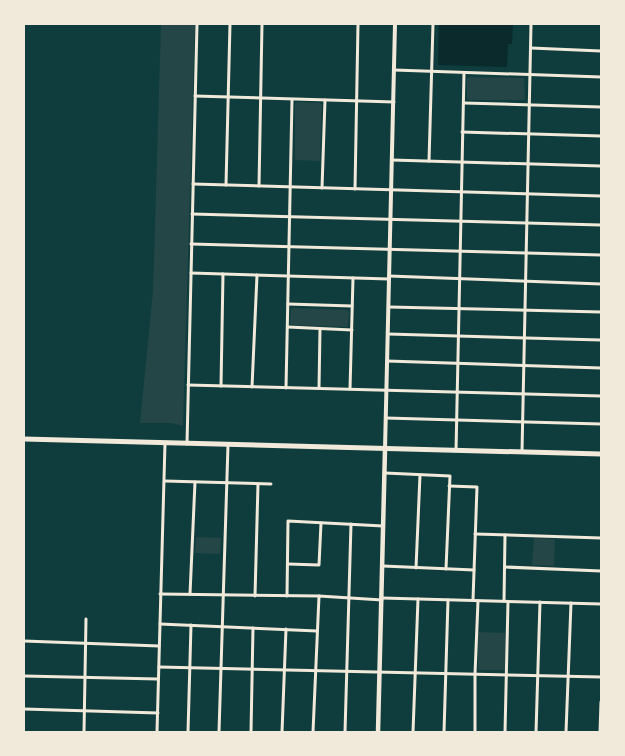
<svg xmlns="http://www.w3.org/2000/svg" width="625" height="756" font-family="'Open Sans',sans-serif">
<rect width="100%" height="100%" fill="#0f3d3e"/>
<!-- green -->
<g fill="#244646">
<polygon points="161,24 195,24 183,426 171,423 140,423 153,291"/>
<polygon points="469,77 524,78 525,99 524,100 469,100 467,98 467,78"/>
<polygon points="297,102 320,103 322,105 320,161 295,160 295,104"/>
<polygon points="292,308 347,310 349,312 348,325 347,327 292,325 290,323 291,310"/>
<polygon points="196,537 221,538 220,554 195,553"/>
<polygon points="534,538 555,539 554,566 532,565"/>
<polygon points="478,632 505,633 505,670 478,670"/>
</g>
<!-- water -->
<polygon fill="#0a2a2b" points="439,24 513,24 512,44 508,44 507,67 438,65"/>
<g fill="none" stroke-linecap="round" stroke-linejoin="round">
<!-- minor -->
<g stroke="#f1e9da" stroke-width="3">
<polyline points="531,48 601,51"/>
<polyline points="394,70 601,77"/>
<polyline points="195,96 394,102"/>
<polyline points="464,103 601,107"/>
<polyline points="462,132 601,136"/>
<polyline points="392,160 601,166"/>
<polyline points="429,161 433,24"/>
<polyline points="193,184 601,196"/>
<polyline points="226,185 230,24"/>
<polyline points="259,186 262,24"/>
<polyline points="322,188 325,100"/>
<polyline points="355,189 358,24"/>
<polyline points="192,214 601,225"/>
<polyline points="191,244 601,255"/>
<polyline points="191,273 389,279"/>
<polyline points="389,276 601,284"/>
<polyline points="288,304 352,306"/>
<polyline points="389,307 601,312"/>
<polyline points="288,327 352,330"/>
<polyline points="388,334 601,340"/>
<polyline points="387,361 601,368"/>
<polyline points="188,385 601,396"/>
<polyline points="221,386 223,274"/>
<polyline points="252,387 257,275"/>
<polyline points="286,388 292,100"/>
<polyline points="319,388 320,329"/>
<polyline points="350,389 353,278"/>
<polyline points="386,418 601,424"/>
<polyline points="187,444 197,24"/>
<polyline points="456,451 464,73"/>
<polyline points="522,452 531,24"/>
<polyline points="385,473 450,476 446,569"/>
<polyline points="165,481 271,484"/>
<polyline points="449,486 477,487 473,600"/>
<polyline points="475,534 601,538"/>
<polyline points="288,564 319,565 321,523"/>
<polyline points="383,566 474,570"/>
<polyline points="505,567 601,571"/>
<polyline points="416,568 420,475"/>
<polyline points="160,594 319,596"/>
<polyline points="190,594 195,482"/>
<polyline points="255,596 258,484"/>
<polyline points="287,596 288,521 383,526"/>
<polyline points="382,598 601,604"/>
<polyline points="504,601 505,535"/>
<polyline points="160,624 317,631"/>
<polyline points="24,641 159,646"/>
<polyline points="159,667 601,677"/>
<polyline points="24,676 158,679"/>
<polyline points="24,709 158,713"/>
<polyline points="84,732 86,619"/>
<polyline points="157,732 165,443"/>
<polyline points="188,732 191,625"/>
<polyline points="219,732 228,445"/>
<polyline points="251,732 253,628"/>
<polyline points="282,732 286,629"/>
<polyline points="313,732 319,596 382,600"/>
<polyline points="345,732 351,524"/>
<polyline points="413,732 418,599"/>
<polyline points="444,732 448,600"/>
<polyline points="475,732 475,674 478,601"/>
<polyline points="505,732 508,602"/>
<polyline points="536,732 540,602"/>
<polyline points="566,732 571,603"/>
<polyline points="600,732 601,702"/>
</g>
<!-- tertiary -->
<polyline stroke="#f1e9da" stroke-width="4" points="385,449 395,24"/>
<!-- secondary -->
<polyline stroke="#f1e9da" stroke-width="4.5" points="378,732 385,449"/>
<!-- primary -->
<polyline stroke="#f1e9da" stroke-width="5" points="24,439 601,454"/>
</g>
<!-- border -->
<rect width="625" height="756" fill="none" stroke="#f1e9da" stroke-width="50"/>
</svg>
